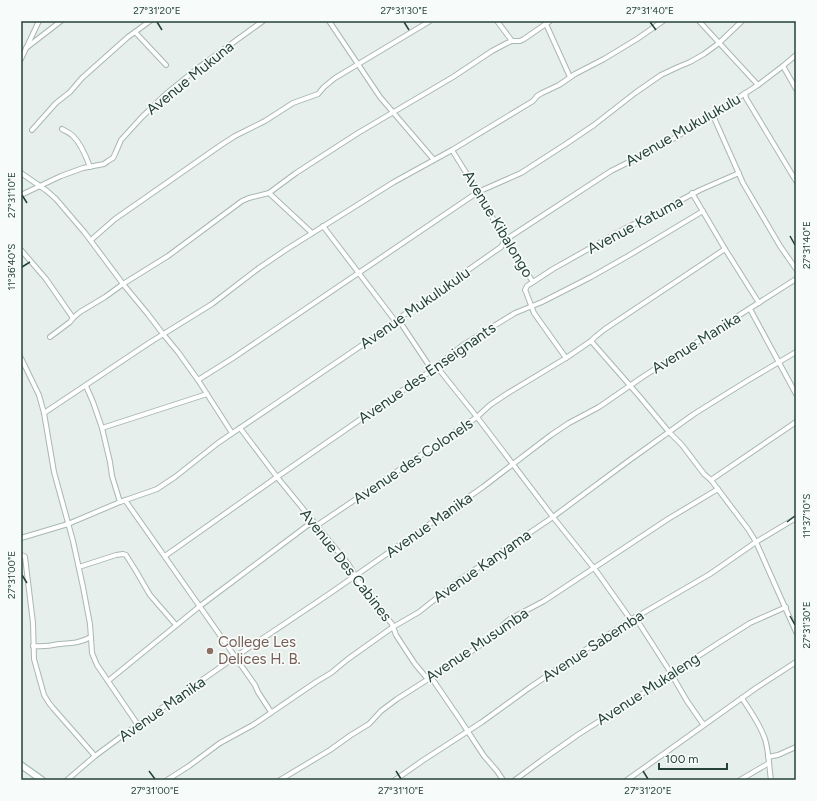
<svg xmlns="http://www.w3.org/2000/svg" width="817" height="801" font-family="Figtree,sans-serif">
<rect width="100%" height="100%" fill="#e6efeb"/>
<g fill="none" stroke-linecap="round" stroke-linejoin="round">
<!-- street casing -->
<g stroke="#a8b8b2" stroke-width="6">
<g id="street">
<polyline points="329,21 380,97 434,160"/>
<polyline points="497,21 512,41"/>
<polyline points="699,21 758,85"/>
<polyline points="546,24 570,77"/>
<polyline points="135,32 166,65"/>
<polyline points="26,48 61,21"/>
<polyline points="21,59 39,21"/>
<polyline points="783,66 796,89"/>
<polyline points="745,93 746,98 796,181"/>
<polyline points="718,111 715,116 715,120 743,183 780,246 796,269"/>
<path d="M62,129C65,131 70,133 73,136C81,144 86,156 90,167"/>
<polyline points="32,130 56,103 70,92 82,78 110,53 128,37 150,21"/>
<polyline points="452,150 478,192 505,240 533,282"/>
<polyline points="21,173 47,191 56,199 85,233 123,284 147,313 163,334 178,352 198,380 232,433"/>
<polyline points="269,193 312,233"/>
<polyline points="692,193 725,249 759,303"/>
<polyline points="21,195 61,176 83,168 104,164 108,161 113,158 115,154 121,140 142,117 167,93 198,68 263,21"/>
<polyline points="323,226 396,322"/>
<polyline points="91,240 115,219 138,203 221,145 235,136 265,121 293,103 318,94 324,87 335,78 430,21"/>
<polyline points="21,250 46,279 73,318"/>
<polyline points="750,309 796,394"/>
<polyline points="398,319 432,370"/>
<polyline points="50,337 70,322 73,318 80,312 105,297 123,284 168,256 242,201 249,198 269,193 296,173 358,133 453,77 492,51 507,43 512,41 520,41 524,39 550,21"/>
<polyline points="591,341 640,397 669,432 682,445 704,474 711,480 748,529 756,542 796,632"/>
<polyline points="21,358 39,395 44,413 54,472 73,541 83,587 90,624 92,653 97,665 138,725"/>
<polyline points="566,358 534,313 526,292 525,290 527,286 553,269 624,229 651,216 700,190 739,173"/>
<polyline points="437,367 477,417 553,517 597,572 631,620"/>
<polyline points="198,380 233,358 478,192 521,173 566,144 594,125 635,93 661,75 678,67 690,62 704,54 719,43 742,21"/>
<polyline points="86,386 93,402 102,428 110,462 112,476 120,502"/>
<polyline points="44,413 149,343 212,304 259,268 287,249 394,182 452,150 533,101 537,96 542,93 559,85 575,74 604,59 637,39 663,21"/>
<polyline points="102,428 207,394"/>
<polyline points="240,428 277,477 349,565 365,592 392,624 396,635 415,664 426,677 433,680 459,718 484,756 497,771 503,780"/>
<polyline points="711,480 796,422"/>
<polyline points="125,500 255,685 258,692 271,712"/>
<polyline points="21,538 68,524 120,502 157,489 175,477 218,443 396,322 398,319 501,247 505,240 611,171 663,145 710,116 758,85 783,66 796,55"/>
<polyline points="21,555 24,556 25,557 33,623 34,659 44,695 49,703 53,708 95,756"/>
<polyline points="165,556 277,477 432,370 463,345 515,313 542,302 591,277 628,256 703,211"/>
<polyline points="79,567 116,555 123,554 126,555 136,571 150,595 176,625"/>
<polyline points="635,617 669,670 687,701 703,724"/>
<path d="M33,646C43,647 50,646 59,644C72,643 80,643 91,637"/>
<polyline points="108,681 200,606 308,525 319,524 399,470 477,417 490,405 508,393 566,358 591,341 595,337 605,329 725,249"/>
<path d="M742,698C750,711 760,724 765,739C769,752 769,767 771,780"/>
<polyline points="768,757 778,755 796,747"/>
<polyline points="67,780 95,756 122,736 235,657 329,594 483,487 551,435 569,423 599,407 644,376 796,279"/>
<polyline points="167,780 189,766 220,743 253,725 316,682 331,673 348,659 393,627 419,612 458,581 553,517 627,462 694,414 747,381 796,352"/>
<polyline points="280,780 330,750 351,735 369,724 381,711 397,699 466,655 489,639 498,631 504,624 510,619 544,601 668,519 718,489"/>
<polyline points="395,780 422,761 482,722 529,688 597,642 631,620 710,574 756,542 796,518"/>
<polyline points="515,780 542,760 579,734 672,675 689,662 720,642 750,623 786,607"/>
<polyline points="627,780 756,688 796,662"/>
<polyline points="740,780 769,763"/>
</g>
</g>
<!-- secondary casing -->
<g stroke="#a4bbb3" stroke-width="8">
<polyline id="secondary" points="21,765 42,780"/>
</g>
<!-- street -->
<use href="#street" stroke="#fff" stroke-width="4"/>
<!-- secondary -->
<use href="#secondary" stroke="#fff" stroke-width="5.5"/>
</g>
<!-- ticks -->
<path fill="none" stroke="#24423a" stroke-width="1.5" d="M157,22L162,30M404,22L409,30M650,22L656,30M22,195L27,203M790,236L795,245M22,267L30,262M787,522L795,516M22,575L27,583M790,616L795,625M149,771L155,779M396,771L401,779M643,771L648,779"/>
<!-- markers -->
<circle fill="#8d6e63" stroke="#f7fbf9" stroke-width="1.5" cx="210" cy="651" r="4"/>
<g text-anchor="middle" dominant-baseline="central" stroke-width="3.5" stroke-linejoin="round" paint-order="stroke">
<!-- street labels -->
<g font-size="15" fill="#24423a" stroke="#f7fbf9">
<text transform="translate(190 78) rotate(-39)">Avenue Mukuna</text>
<text transform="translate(683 130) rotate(-30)">Avenue Mukulukulu</text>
<text transform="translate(498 224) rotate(59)">Avenue Kibalongo</text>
<text transform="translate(635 225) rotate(-28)">Avenue Katuma</text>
<text transform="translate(415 308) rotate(-35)">Avenue Mukulukulu</text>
<text transform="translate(696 343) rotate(-32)">Avenue Manika</text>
<text transform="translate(427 373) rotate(-35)">Avenue des Enseignants</text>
<text transform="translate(413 461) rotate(-34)">Avenue des Colonels</text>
<text transform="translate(429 525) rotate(-35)">Avenue Manika</text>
<text transform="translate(346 565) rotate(52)">Avenue Des Cabines</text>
<text transform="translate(482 566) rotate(-35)">Avenue Kanyama</text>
<text transform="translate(477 645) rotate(-34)">Avenue Musumba</text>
<text transform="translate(593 646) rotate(-33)">Avenue Sabemba</text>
<text transform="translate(648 689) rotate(-33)">Avenue Mukaleng</text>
<text transform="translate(162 709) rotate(-35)">Avenue Manika</text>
</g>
<!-- education labels -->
<g font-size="15" fill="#785e54" stroke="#f7fbf9" text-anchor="start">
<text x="218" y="642">College Les<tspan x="218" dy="17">Delices H. B.</tspan></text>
</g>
</g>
<!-- border -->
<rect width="817" height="801" fill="none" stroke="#f7fbf9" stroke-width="44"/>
<!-- scale -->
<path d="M659 763v6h68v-6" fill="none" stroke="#24423a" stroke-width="2"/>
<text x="665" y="763" font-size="12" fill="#24423a" stroke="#f7fbf9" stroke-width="3" paint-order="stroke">100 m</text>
<rect x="22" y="22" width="773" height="757" fill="none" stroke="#24423a" stroke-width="1.5"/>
<g font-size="10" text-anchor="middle" fill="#24423a">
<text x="157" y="14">27°31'20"E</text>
<text x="404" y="14">27°31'30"E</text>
<text x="650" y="14">27°31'40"E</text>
<text transform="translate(11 195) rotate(-90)" y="4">27°31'10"E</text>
<text transform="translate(806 245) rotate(-90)" y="4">27°31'40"E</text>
<text transform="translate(11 267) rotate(-90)" y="4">11°36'40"S</text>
<text transform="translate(806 516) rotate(-90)" y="4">11°37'10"S</text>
<text transform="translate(11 575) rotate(-90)" y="4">27°31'00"E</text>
<text transform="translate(806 625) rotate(-90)" y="4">27°31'30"E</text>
<text x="155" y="794">27°31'00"E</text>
<text x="401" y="794">27°31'10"E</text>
<text x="648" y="794">27°31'20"E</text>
</g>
</svg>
